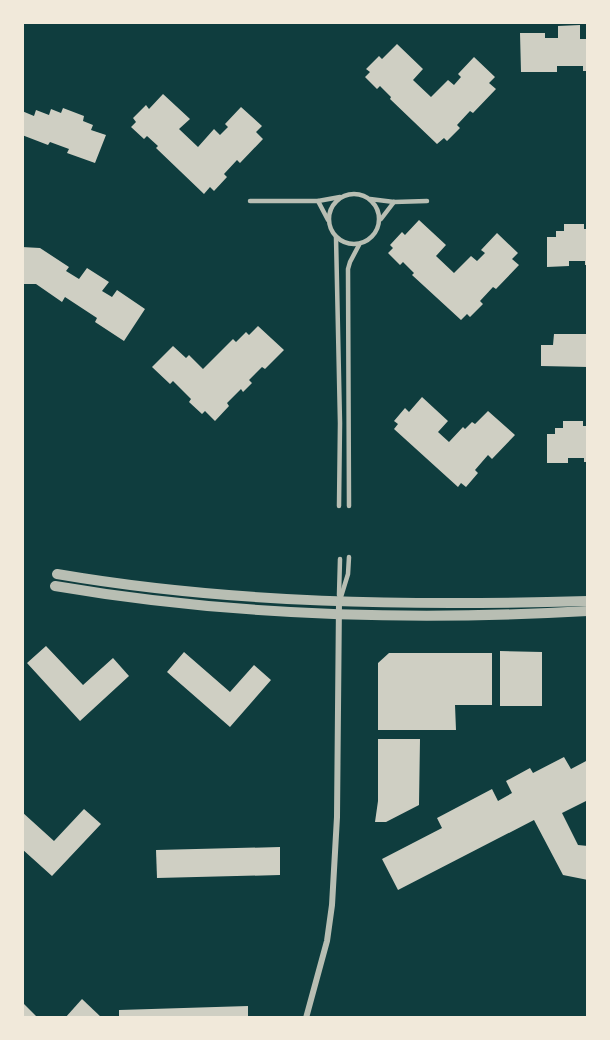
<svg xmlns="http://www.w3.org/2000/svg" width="610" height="1040" font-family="'Space Grotesk',sans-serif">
<rect width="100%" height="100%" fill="#0f3d3e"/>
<!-- building -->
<g fill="#cfcfc3">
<polygon points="580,25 580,39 588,39 588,71 583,71 583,66 557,66 557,72 521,72 520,33 545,33 545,38 558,38 558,26"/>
<polygon points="397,44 423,69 413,80 431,97 448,80 454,85 461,77 458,74 474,57 495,77 489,83 496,89 473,113 470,111 457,125 460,128 447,141 444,138 437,144 390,99 391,97 380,86 377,89 365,77 370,72 366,69 379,56 382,59"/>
<polygon points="163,94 190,119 179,129 198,147 214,129 220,135 228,127 225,124 241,107 262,126 256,132 263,139 240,163 237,160 224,174 227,177 214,191 210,187 204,194 156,148 158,146 147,136 144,139 131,127 136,122 133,118 146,105 149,109"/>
<polygon points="63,108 84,116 83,121 93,125 91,130 106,135 95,163 67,153 69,149 50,142 48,145 22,135 22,111 34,116 36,110 49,115 51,109 61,113"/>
<polygon points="419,220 446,245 436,256 454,273 471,256 477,261 485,253 481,250 497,233 518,253 512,259 519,265 496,289 493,287 480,301 483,304 470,317 467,314 461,320 412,275 414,273 403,262 400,265 388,253 393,248 390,245 402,232 405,235"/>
<polygon points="564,224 584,224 584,229 588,229 588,265 585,265 585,261 569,261 569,266 547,267 547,237 556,237 556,231 564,231"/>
<polygon points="22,247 40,248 69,267 66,271 79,279 87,268 109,282 102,291 112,297 117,290 145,309 124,341 95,322 97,318 65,297 62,302 36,284 22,284"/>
<polygon points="258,326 284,350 265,369 262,367 249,380 252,383 243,392 241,389 227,403 229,406 215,421 205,411 202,414 189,402 191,399 173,381 170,384 152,367 173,346 186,358 189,355 203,369 233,339 236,342 246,332 249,335"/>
<polygon points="554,334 588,334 588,367 541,366 541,345 553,345"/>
<polygon points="422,397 448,421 438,432 449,442 463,427 465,429 472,422 475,424 488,411 515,435 492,459 488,455 475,470 478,473 466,487 461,483 458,487 394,429 398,424 394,421 405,408 409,412"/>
<polygon points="563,421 583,421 583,426 588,426 588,462 584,462 584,458 568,458 568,463 547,463 547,434 555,434 555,428 563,428"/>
<polygon points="46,646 83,685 113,658 129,676 80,721 27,663"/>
<polygon points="500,651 542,652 542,706 500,706"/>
<polygon points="184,652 230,692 254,665 271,680 230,727 167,672"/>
<polygon points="389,653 492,653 492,705 455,705 456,730 378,730 378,663"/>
<polygon points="378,739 420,739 419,805 386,822 375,822 378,801"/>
<polygon points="564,757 571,769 588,760 588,800 562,813 578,845 588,846 588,880 563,875 534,820 398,890 382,859 442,828 437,818 492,789 498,801 512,793 506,781 530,768 533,773"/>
<polygon points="84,809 101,824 52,876 22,849 22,812 54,841"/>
<polygon points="280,847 280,875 157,878 156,850"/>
<polygon points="82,999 102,1018 65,1018"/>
<polygon points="22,1002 38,1018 22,1018"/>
<polygon points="248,1006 248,1018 119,1018 119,1010"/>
</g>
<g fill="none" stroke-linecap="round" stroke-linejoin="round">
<!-- service -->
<g stroke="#b8beb3" stroke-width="4.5">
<circle cx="354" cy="219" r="25"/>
<polyline points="370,199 394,202 427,201"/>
<polyline points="250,201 318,201 340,197"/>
<polyline points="318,201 328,220"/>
<polyline points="381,219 394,202"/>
<polyline points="336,237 340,423 339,506"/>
<polyline points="349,506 348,269 350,262 359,245"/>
<polyline points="339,595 340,559"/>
<polyline points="340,600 348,574 349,557"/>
</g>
<!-- minor -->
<polyline stroke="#b8beb3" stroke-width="6" points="306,1018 327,941 332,905 337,817 339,602"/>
<!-- tertiary -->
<g stroke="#b8beb3" stroke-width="10">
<path d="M57,574C232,604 411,606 588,601"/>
<path d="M55,586C230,616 410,621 588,611"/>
</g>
</g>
<!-- border -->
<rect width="610" height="1040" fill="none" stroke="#f1e9da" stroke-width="48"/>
</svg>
